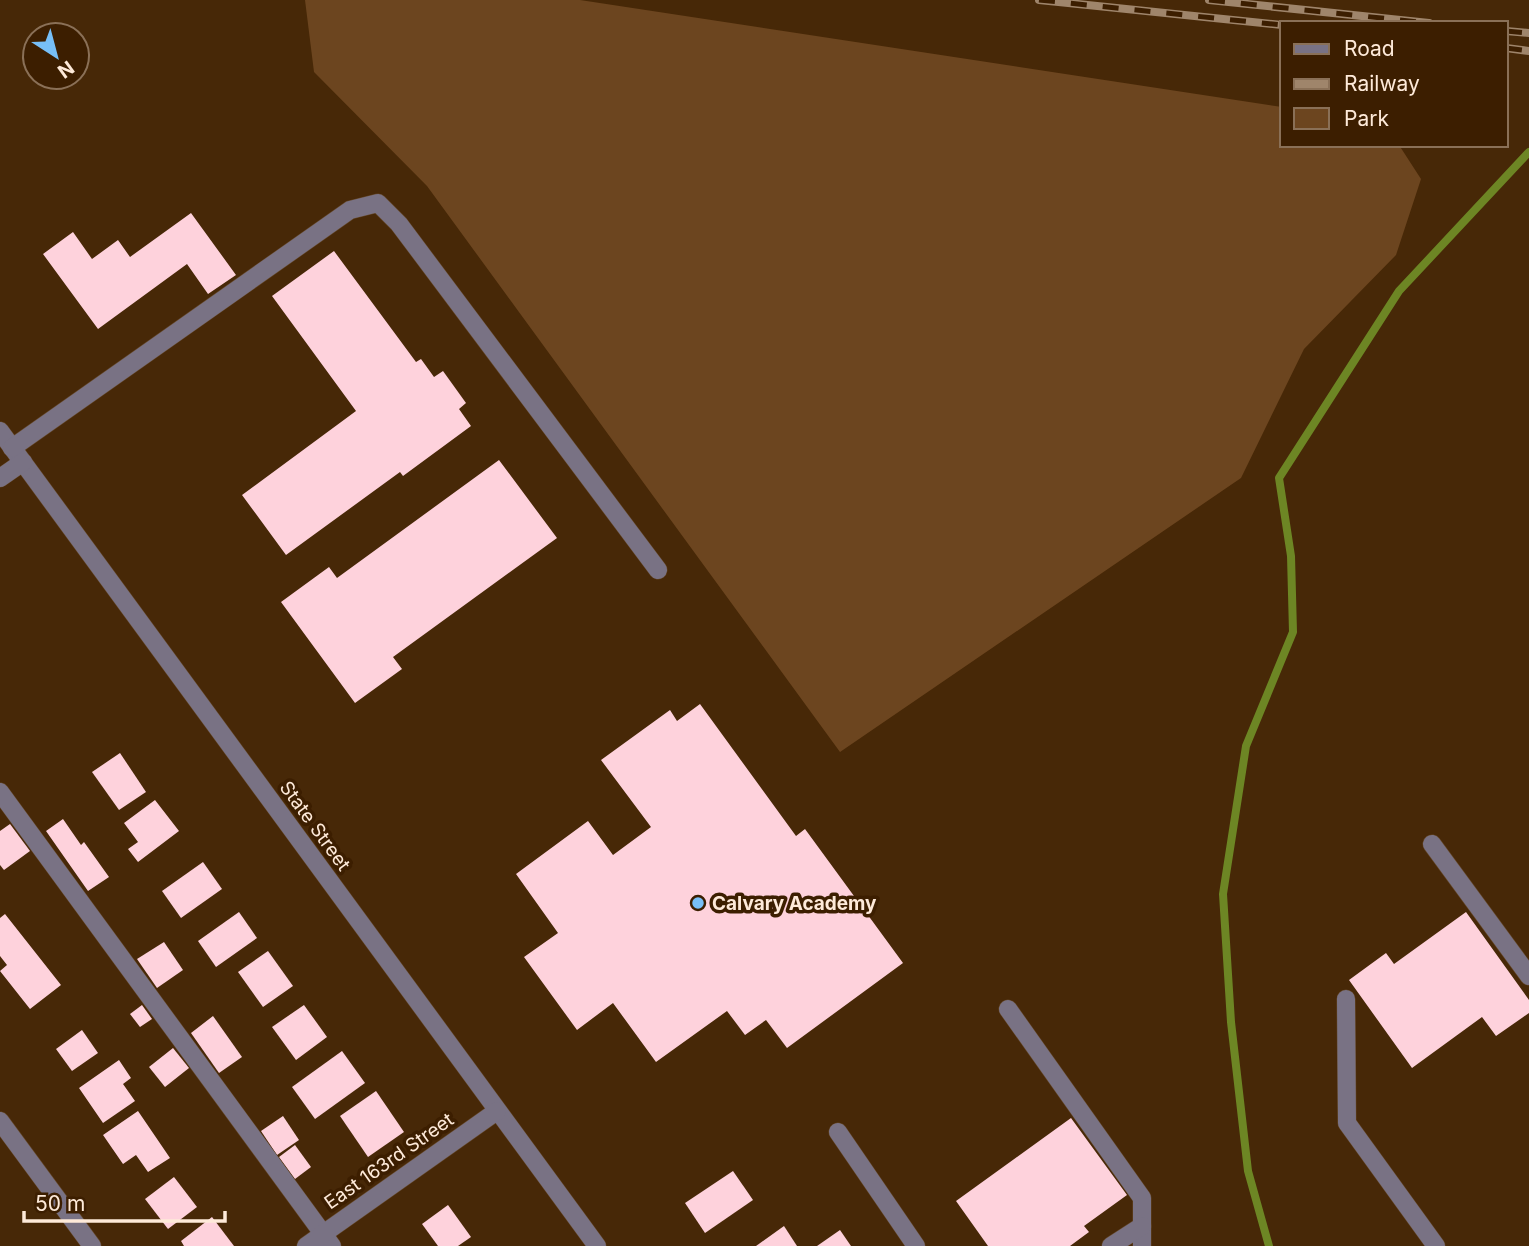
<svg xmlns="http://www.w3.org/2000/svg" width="1529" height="1246" font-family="Inter,sans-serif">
<rect width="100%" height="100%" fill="#472807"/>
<!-- green -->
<polygon fill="#6c451f" points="305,0 580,0 1282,107 1282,145 1399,145 1421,179 1396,255 1304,349 1241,478 840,752 427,186 314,72"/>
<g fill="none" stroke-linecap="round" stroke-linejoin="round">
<!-- stream -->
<polyline stroke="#6d8624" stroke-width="8" points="1269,1246 1248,1171 1231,1022 1223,894 1246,746 1293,632 1291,556 1279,478 1399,291 1529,152"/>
</g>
<!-- building -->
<g fill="#fed2dc">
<polygon points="191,213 236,275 208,294 187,264 98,329 43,254 73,232 92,259 118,240 130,257"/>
<polygon points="334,251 416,362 421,359 434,377 443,371 466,403 459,409 471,426 403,476 400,472 286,555 242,495 356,411 272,296"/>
<polygon points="499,460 557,538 393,657 402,669 355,703 281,602 329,567 337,578"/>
<polygon points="700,704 796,836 805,829 903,963 787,1048 766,1020 745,1035 727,1011 656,1062 613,1003 577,1030 524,957 558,933 516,874 588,821 613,855 651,827 601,760 670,710 677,721"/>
<polygon points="120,753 146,792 119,810 92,772"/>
<polygon points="155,800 179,831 138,862 128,849 138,842 124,823"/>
<polygon points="63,819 81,845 84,842 109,877 88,891 46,831"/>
<polygon points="10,824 30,851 4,870 0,865 0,831"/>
<polygon points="203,862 222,889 181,918 162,891"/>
<polygon points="239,912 257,938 216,967 198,941"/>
<polygon points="1466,912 1529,1000 1529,1013 1496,1036 1482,1017 1412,1068 1349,980 1386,953 1394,964"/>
<polygon points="5,914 61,985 30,1009 0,971 7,965 0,956 0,918"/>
<polygon points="164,942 183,970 157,988 137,959"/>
<polygon points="268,951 293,986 263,1007 238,972"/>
<polygon points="142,1005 152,1019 140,1027 130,1014"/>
<polygon points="304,1005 327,1037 296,1060 272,1027"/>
<polygon points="213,1016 242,1057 219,1073 191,1033"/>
<polygon points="82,1030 98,1053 72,1071 56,1049"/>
<polygon points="173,1048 189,1068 165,1087 149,1067"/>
<polygon points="342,1051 365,1083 315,1119 292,1087"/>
<polygon points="119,1060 131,1078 123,1084 135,1101 103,1123 79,1088"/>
<polygon points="376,1091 404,1132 368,1157 340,1116"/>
<polygon points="138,1111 170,1158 148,1172 136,1155 123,1164 103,1135"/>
<polygon points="283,1116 299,1140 277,1155 261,1131"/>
<polygon points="1071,1118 1127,1195 1084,1226 1089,1232 1070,1246 988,1246 956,1201"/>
<polygon points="295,1145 311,1167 295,1179 279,1157"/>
<polygon points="733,1171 753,1200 705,1233 685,1203"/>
<polygon points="174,1177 197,1207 168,1229 145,1199"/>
<polygon points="448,1205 471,1237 458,1246 438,1246 422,1224"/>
<polygon points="212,1217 234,1246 184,1246 181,1241"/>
<polygon points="784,1226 797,1246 756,1246"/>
<polygon points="840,1230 851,1246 817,1246"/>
</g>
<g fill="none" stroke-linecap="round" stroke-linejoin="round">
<!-- minor casing -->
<g stroke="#644729" stroke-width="19">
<g id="minor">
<polyline points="0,431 597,1246"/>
<polyline points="12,448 350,210 378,203 399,224 658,570"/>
<polyline points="0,478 23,462"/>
<polyline points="0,792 332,1246"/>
<polyline points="1432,844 1529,976"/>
<polyline points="1346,999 1347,1123 1436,1246"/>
<polyline points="1008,1009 1142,1198 1142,1246"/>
<polyline points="0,1121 92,1246"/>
<polyline points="838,1132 916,1246"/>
<polyline points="306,1246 497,1111"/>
<polyline points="1111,1246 1142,1226"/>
</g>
</g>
<!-- minor -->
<use href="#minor" stroke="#797284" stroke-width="18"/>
<!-- rail casing -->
<g stroke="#9f856b" stroke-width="8">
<g id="rail">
<polyline points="1039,0 1282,25"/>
<polyline points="1209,0 1429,23"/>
<polyline points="1506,31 1529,33"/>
<polyline points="1506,48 1529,51"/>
</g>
</g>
<!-- rail -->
<use href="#rail" stroke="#3c1e00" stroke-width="5" stroke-dasharray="16" stroke-linecap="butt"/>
</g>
<!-- markers -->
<circle fill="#77bff7" stroke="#3c1e00" stroke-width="2.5" cx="698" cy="903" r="7"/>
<g text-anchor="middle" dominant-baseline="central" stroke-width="7" stroke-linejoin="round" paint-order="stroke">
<!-- street labels -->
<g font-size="19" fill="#feead9" stroke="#3c1e00">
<text transform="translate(315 826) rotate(54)">State Street</text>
<text transform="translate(389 1161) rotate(-35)">East 163rd Street</text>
</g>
<!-- poi labels -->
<g font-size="19" font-weight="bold" fill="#feead9" stroke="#3c1e00" text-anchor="start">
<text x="712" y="903">Calvary Academy</text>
</g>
</g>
<!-- legend -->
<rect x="1280" y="21" width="228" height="126" fill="#3c1e00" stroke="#8a7057" stroke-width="2"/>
<rect x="1294" y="44" width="35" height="10" fill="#797284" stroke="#8a7057" stroke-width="2"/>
<text x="1344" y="56" font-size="21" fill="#feead9">Road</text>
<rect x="1294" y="79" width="35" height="10" fill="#9f856b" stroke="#8a7057" stroke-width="2"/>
<text x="1344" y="91" font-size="21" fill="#feead9">Railway</text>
<rect x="1294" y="108" width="35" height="21" fill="#6c451f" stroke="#8a7057" stroke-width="2"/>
<text x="1344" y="126" font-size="21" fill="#feead9">Park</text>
<!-- north arrow -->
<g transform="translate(56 56) rotate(144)"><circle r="33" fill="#3c1e00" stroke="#8a7057" stroke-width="2"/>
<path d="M0-5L12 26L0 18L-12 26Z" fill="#77bff7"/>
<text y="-10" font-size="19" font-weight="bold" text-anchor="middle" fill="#feead9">N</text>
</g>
<!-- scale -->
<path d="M24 1211v10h201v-10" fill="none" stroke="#feead9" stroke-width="3.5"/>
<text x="35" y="1211" font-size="21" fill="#feead9" stroke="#3c1e00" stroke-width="5" paint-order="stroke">50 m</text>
</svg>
